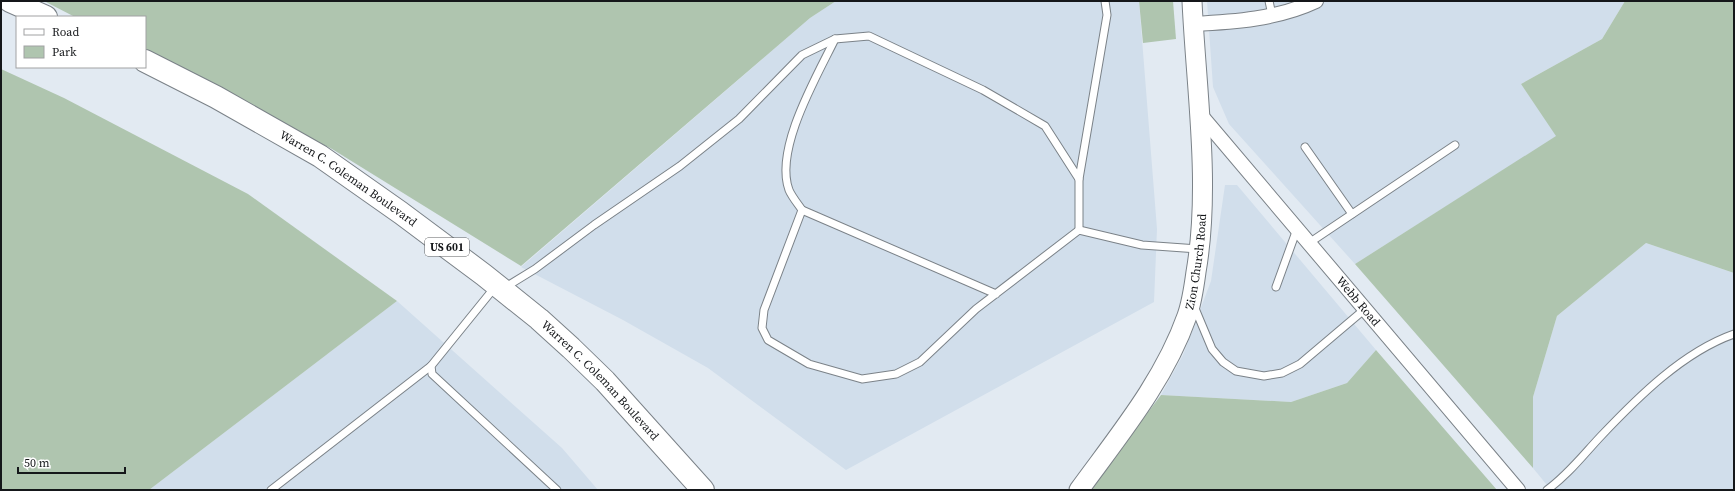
<svg xmlns="http://www.w3.org/2000/svg" width="1735" height="491" font-family="'Source Serif 4',serif">
<rect width="100%" height="100%" fill="#e2eaf2"/>
<!-- built -->
<g fill="#d1deeb">
<polygon points="836,1 1139,1 1157,229 1154,302 846,470 708,368 623,320 521,267 810,18"/>
<polygon points="1207,1 1625,1 1602,39 1521,84 1557,136 1355,264 1229,124 1213,87"/>
<polygon points="1225,185 1237,185 1376,350 1347,383 1291,402 1161,395 1183,355 1211,281"/>
<polygon points="1646,243 1734,273 1734,490 1551,490 1533,468 1533,397 1557,316"/>
<polygon points="397,301 562,448 598,490 149,490"/>
</g>
<!-- green -->
<g fill="#afc5af">
<polygon points="44,1 836,1 810,18 521,266 332,149 145,53 145,17 75,17"/>
<polygon points="1139,1 1173,1 1176,39 1143,43"/>
<polygon points="1625,1 1734,1 1734,273 1646,243 1557,316 1533,397 1533,468 1355,264 1556,136 1521,84 1602,39"/>
<polygon points="1,69 64,98 248,194 397,301 149,490 1,490"/>
<polygon points="1376,350 1497,490 1089,490 1161,395 1291,402 1347,383"/>
</g>
<g fill="none" stroke-linecap="round" stroke-linejoin="round">
<!-- lane casing -->
<g stroke="#7b8288" stroke-width="9">
<g id="lane">
<polyline points="1269,1 1272,15"/>
<polyline points="1305,147 1352,214"/>
<polyline points="1079,179 1107,15 1105,1"/>
<path d="M802,210C798,204 792,197 789,190C774,149 817,76 835,39"/>
<polyline points="1309,243 1455,145"/>
<polyline points="495,287 431,366 432,374 557,490"/>
<polyline points="1276,287 1297,229"/>
<polyline points="504,288 535,269 594,225 680,166 739,119 802,55 835,39 869,36 983,90 1045,126 1079,179 1079,230"/>
<polyline points="996,294 802,210 764,310 762,328 768,340 809,364 862,379 896,374 920,362 976,309 1079,230 1142,245 1198,249"/>
<polyline points="1194,306 1212,349 1223,362 1236,371 1264,376 1282,373 1300,364 1365,309"/>
<polyline points="271,490 431,366"/>
<path d="M1547,490C1568,475 1584,454 1601,436C1638,397 1683,352 1734,334"/>
</g>
</g>
<!-- street casing -->
<g stroke="#7b8288" stroke-width="16">
<g id="street">
<path d="M1193,24C1234,22 1278,19 1316,1"/>
<path id="s1" d="M1198,112L1518,490"/>
</g>
</g>
<!-- secondary casing -->
<g stroke="#7b8288" stroke-width="21">
<g id="secondary">
<path id="s2" d="M1079,490C1119,435 1164,381 1187,316C1192,302 1194,287 1196,272C1211,185 1196,89 1192,1"/>
</g>
</g>
<!-- highway casing -->
<g stroke="#7b8288" stroke-width="24">
<g id="highway">
<polyline points="10,1 46,17"/>
<path id="s3" d="M145,61L216,97L320,156L401,213L484,275L539,319L571,348L605,381L703,490"/>
</g>
</g>
<!-- lane -->
<use href="#lane" stroke="#fff" stroke-width="7"/>
<!-- street -->
<use href="#street" stroke="#fff" stroke-width="14"/>
<!-- secondary -->
<use href="#secondary" stroke="#fff" stroke-width="19"/>
<!-- highway -->
<use href="#highway" stroke="#fff" stroke-width="22"/>
</g>
<g text-anchor="middle" dominant-baseline="central" stroke-width="3.5" stroke-linejoin="round" paint-order="stroke">
<!-- shield labels -->
<rect fill="#fff" stroke="#5b5d5f" stroke-width="1" x="425" y="238" width="44" height="18" rx="3"/>
<g font-size="11" font-weight="bold" fill="#15171a">
<text x="447" y="247">US 601</text>
</g>
<!-- street labels -->
<g font-size="12" fill="#15171a" stroke="#fff">
<text stroke="none"><textPath href="#s3" startOffset="235">Warren C. Coleman Boulevard</textPath></text>
<text stroke="none"><textPath href="#s2" startOffset="261">Zion Church Road</textPath></text>
<text stroke="none"><textPath href="#s1" startOffset="248">Webb Road</textPath></text>
<text stroke="none"><textPath href="#s3" startOffset="559">Warren C. Coleman Boulevard</textPath></text>
</g>
</g>
<!-- border -->
<rect width="1735" height="491" fill="none" stroke="#15171a" stroke-width="4"/>
<!-- legend -->
<rect x="16" y="16" width="130" height="52" fill="#ffffff" stroke="#a1a2a3"/>
<rect x="24" y="29" width="20" height="6" fill="#ffffff" stroke="#a1a2a3"/>
<text x="52" y="36" font-size="12" fill="#15171a">Road</text>
<rect x="24" y="46" width="20" height="12" fill="#afc5af" stroke="#a1a2a3"/>
<text x="52" y="56" font-size="12" fill="#15171a">Park</text>
<!-- scale -->
<path d="M18 467v6h107v-6" fill="none" stroke="#15171a" stroke-width="2"/>
<text x="24" y="467" font-size="12" fill="#15171a" stroke="#ffffff" stroke-width="3" paint-order="stroke">50 m</text>
</svg>
